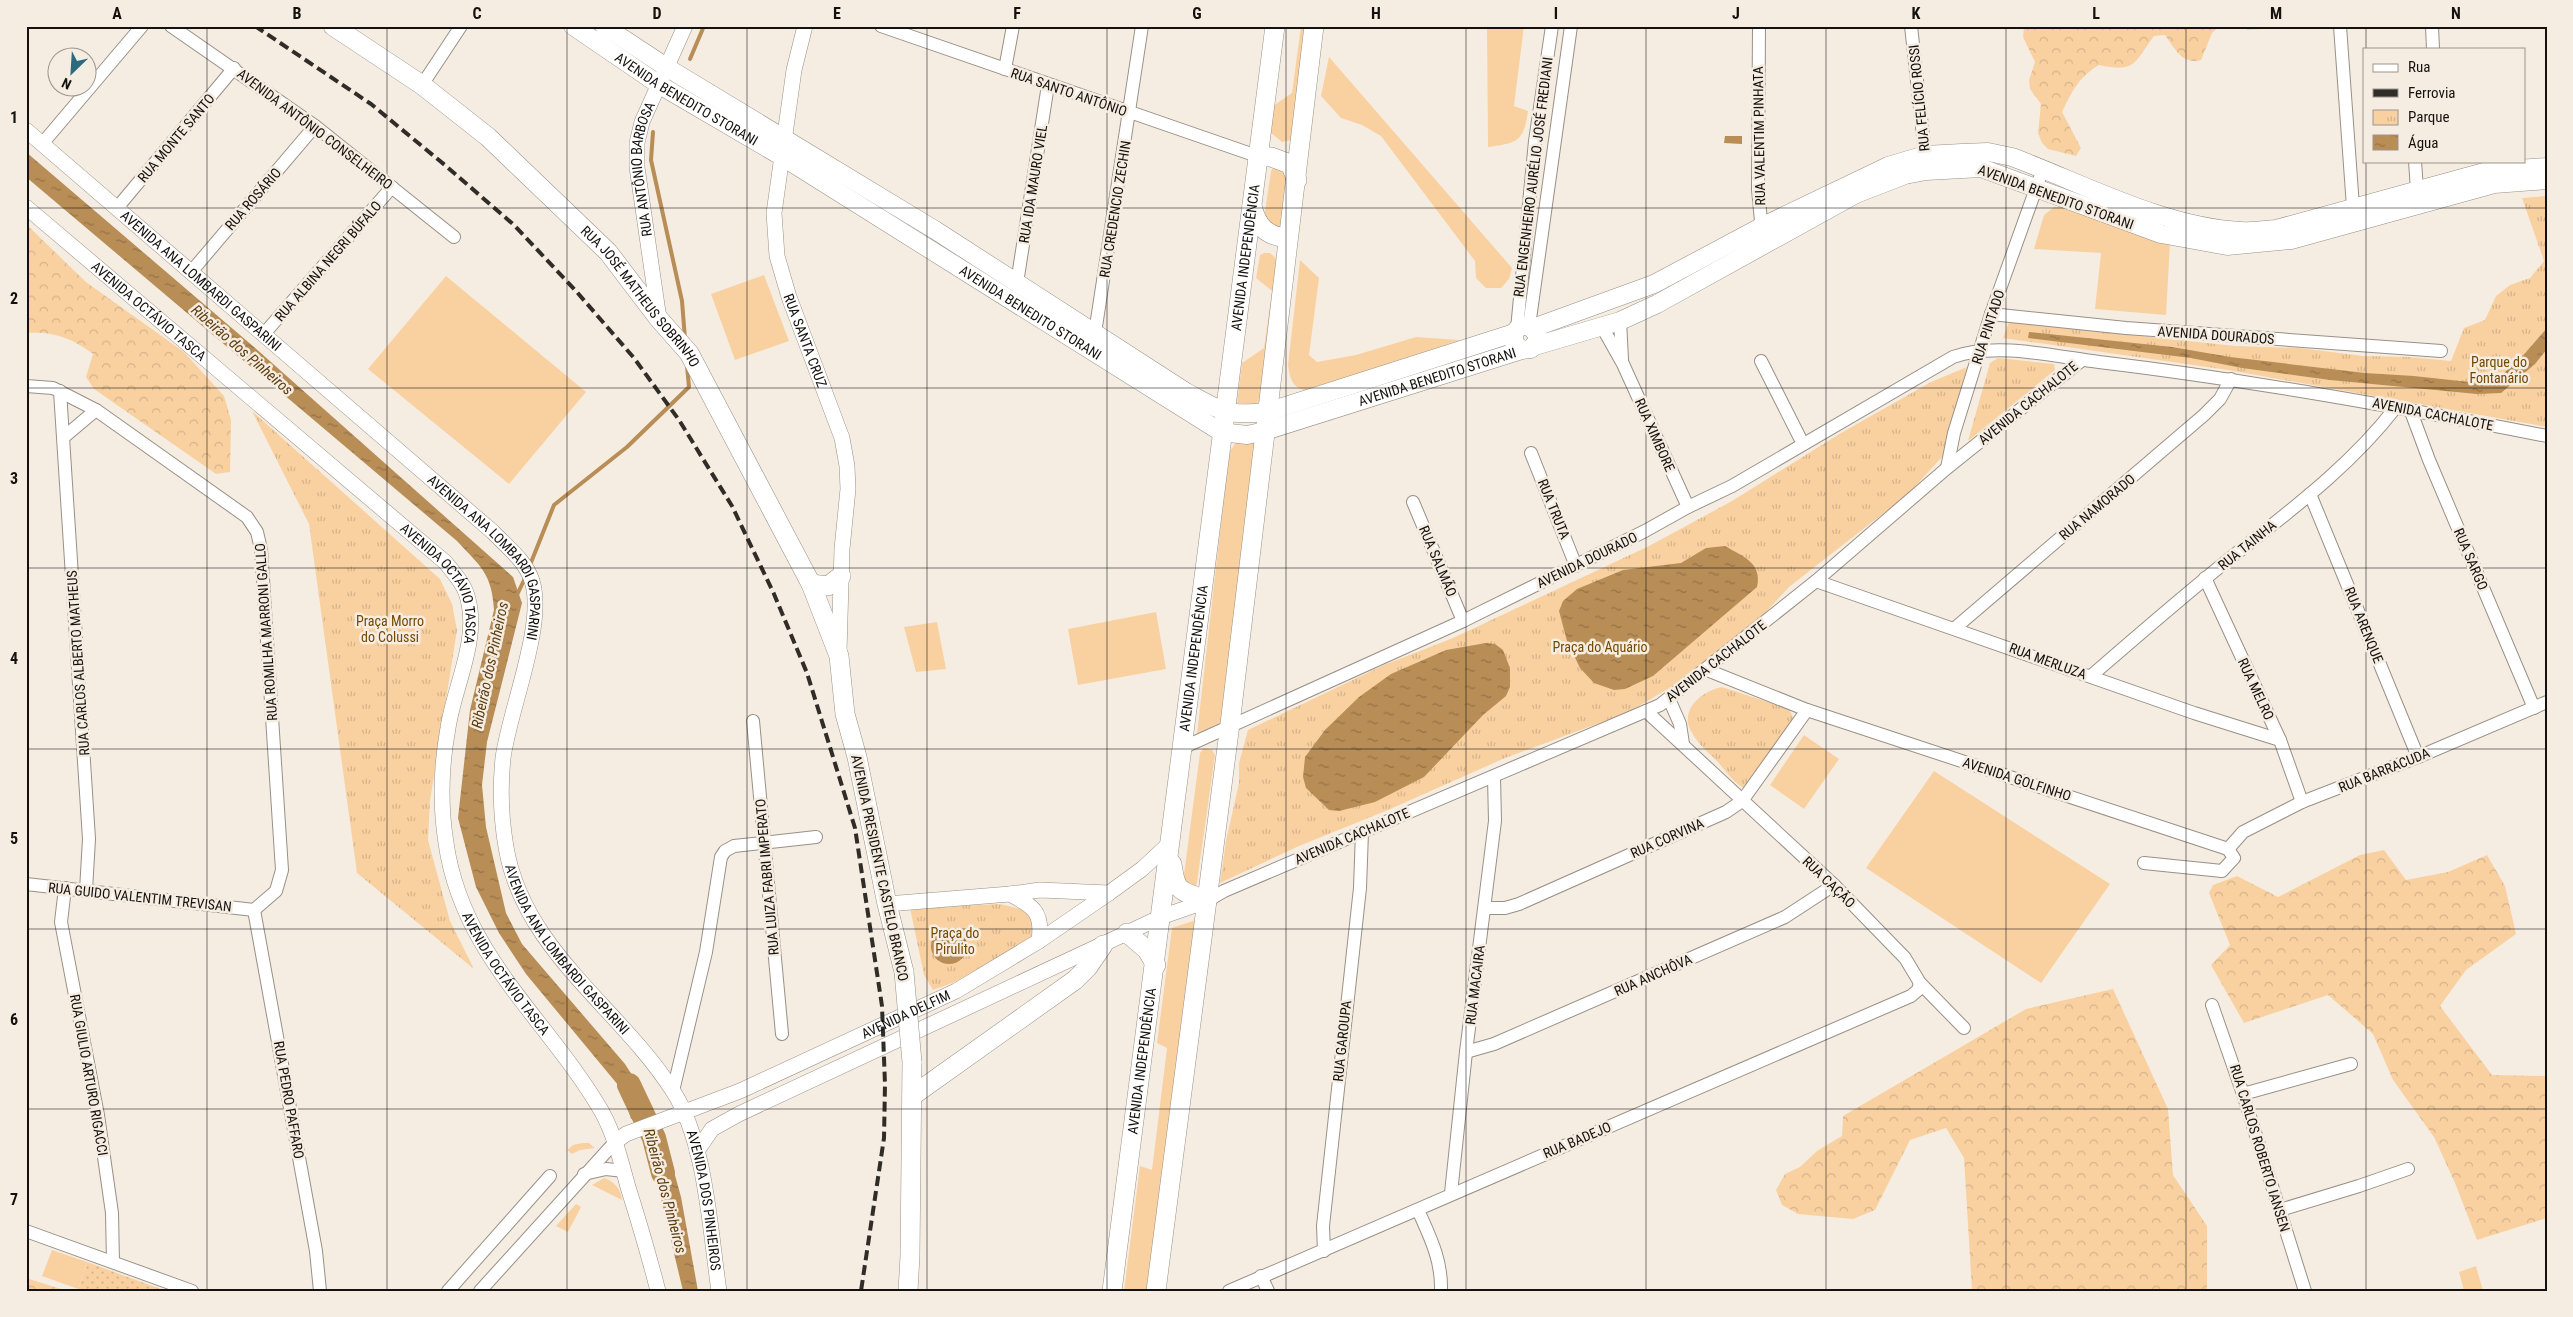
<svg xmlns="http://www.w3.org/2000/svg" width="2573" height="1317" font-family="'Roboto Condensed',sans-serif">
<defs>
<pattern id="forest-crowns" width="20" height="18" patternUnits="userSpaceOnUse" patternTransform="scale(1.25)"><rect width="20" height="18" fill="#f9d1a1"/><path d="M2 6a3 3 0 1 1 6 0M12 15a3 3 0 1 1 6 0" fill="none" stroke="#d5b289"/></pattern>
<pattern id="park-tufts" width="24" height="20" patternUnits="userSpaceOnUse" patternTransform="scale(1.25)"><rect width="24" height="20" fill="#f9d1a1"/><path d="M3 7l-1-3M5 7V3M7 7l1-3M15 17l-1-3M17 17v-4M19 17l1-3" fill="none" stroke="#d5b289"/></pattern>
<pattern id="garden-dots" width="8" height="8" patternUnits="userSpaceOnUse" patternTransform="scale(1.25)"><rect width="8" height="8" fill="#f9d1a1"/><path d="M2 2h.1M6 6h.1" fill="none" stroke="#d5b289" stroke-width="1.8" stroke-linecap="round"/></pattern>
<pattern id="water-ripples" width="26" height="14" patternUnits="userSpaceOnUse" patternTransform="scale(1.25)"><rect width="26" height="14" fill="#b88d56"/><path d="M2 4q2-2 4 0t4 0M15 11q2-2 4 0t4 0" fill="none" stroke="#947246"/></pattern>
</defs>
<rect width="100%" height="100%" fill="#f6ede2"/>
<!-- grass -->
<g fill="#f9d1a1">
<polygon points="1301,26 1310,26 1291,140 1282,142 1270,132 1273,106 1292,93"/>
<path d="M1487,26H1524L1514,106L1528,111C1524,142 1517,143 1488,147Z"/>
<polygon points="2247,26 2279,26 2280,28 2247,30"/>
<polygon points="1329,57 1512,268 1509,279 1501,288 1486,288 1476,278 1475,261 1381,136 1362,125 1341,118 1321,96"/>
<polygon points="1274,166 1289,170 1281,228 1276,229 1264,218 1271,171"/>
<polygon points="2054,207 2066,207 2170,244 2166,315 2095,309 2101,253 2034,249 2044,215"/>
<polygon points="1264,253 1270,253 1278,260 1261,399 1256,404 1237,403 1242,363 1264,348 1272,291 1256,278 1260,255"/>
<path d="M1300,260L1319,278L1309,355L1317,362L1356,355L1416,337L1460,340L1308,391C1292,388 1290,379 1288,365Z"/>
<polygon points="764,275 789,341 735,360 711,294"/>
<polygon points="446,276 586,392 509,484 368,369"/>
<polygon points="1236,442 1258,443 1226,722 1197,734 1229,453"/>
<polygon points="1156,612 1166,669 1078,685 1068,629"/>
<polygon points="937,622 946,669 916,672 904,627"/>
<polygon points="1804,735 1839,759 1804,809 1770,785"/>
<polygon points="1204,748 1212,750 1215,755 1196,889 1183,882 1200,753"/>
<polygon points="1934,771 2110,884 2041,983 1866,868"/>
<polygon points="1199,919 1152,1291 1124,1291 1140,1166 1152,1170 1167,1048 1157,1043 1172,928"/>
<polygon points="582,1143 589,1143 595,1148 580,1150 572,1154 567,1150 573,1145"/>
<path d="M604,1178C614,1181 621,1189 622,1200L592,1185Z"/>
<polygon points="576,1204 581,1207 568,1232 556,1226"/>
<polygon points="52,1250 87,1262 78,1289 42,1276"/>
<polygon points="2476,1266 2483,1291 2464,1291 2459,1272"/>
</g>
<!-- forest -->
<g fill="url(#forest-crowns)">
<path d="M2024,26H2220L2212,33L2201,60C2182,65 2175,49 2165,35L2154,36C2134,63 2136,73 2099,65C2079,77 2072,91 2062,112L2081,148L2076,156L2048,149L2042,143L2038,133L2041,104L2030,89L2029,80L2035,62L2023,37Z"/>
<path d="M26,224L86,282L184,352L224,396L231,420L230,472L216,474L94,389L86,377L93,354C72,338 53,331 26,333Z"/>
<polygon points="2384,850 2406,880 2448,872 2487,855 2505,886 2516,934 2466,970 2440,1006 2492,1075 2547,1076 2547,1218 2477,1240 2455,1183 2434,1137 2393,1080 2373,1034 2328,995 2244,1023 2211,965 2230,945 2209,893 2213,885 2237,876 2278,897 2360,855"/>
<polygon points="2113,989 2168,1109 2173,1175 2207,1226 2207,1291 1972,1291 1964,1158 1946,1128 1910,1140 1875,1210 1853,1219 1798,1214 1782,1205 1776,1190 1785,1174 1800,1167 1817,1151 1842,1136 1843,1116 2026,1009"/>
<polygon points="26,1278 67,1291 26,1291"/>
</g>
<!-- park -->
<g fill="url(#park-tufts)">
<polygon points="2547,196 2547,427 2228,370 2003,338 2009,322 2236,346 2300,348 2363,356 2409,357 2451,361 2464,328 2485,320 2496,296 2510,285 2530,278 2544,261 2522,198"/>
<polygon points="1998,358 2054,364 2055,370 1968,441 1990,363"/>
<polygon points="1967,367 1943,456 1908,494 1789,587 1765,613 1681,681 1629,712 1505,758 1388,810 1299,846 1220,883 1226,841 1239,783 1239,763 1248,730 1384,665 1453,638 1649,546 1732,501 1841,433 1931,382"/>
<polygon points="252,411 440,579 452,604 457,630 430,801 428,840 450,921 474,969 357,873 309,524"/>
<path d="M1722,687L1789,709L1794,719L1745,789C1734,783 1726,772 1718,762C1709,753 1698,744 1692,733C1678,710 1702,691 1722,687Z"/>
<polygon points="1000,904 1030,911 1037,931 1030,939 955,982 933,990 924,975 910,908"/>
</g>
<!-- garden -->
<polygon fill="url(#garden-dots)" points="87,1262 166,1291 83,1291 78,1289"/>
<!-- water -->
<g fill="url(#water-ripples)">
<polygon points="1725,136 1742,136 1742,144 1724,143"/>
<path d="M26,152L254,347L513,577L522,603L487,742L482,785L486,827L506,913L522,944L625,1064L653,1108L631,1119L623,1091L526,974L499,933L476,887L458,818L470,710L494,610C492,573 480,566 457,541L26,177Z"/>
<polygon points="2547,328 2547,349 2535,364 2501,393 2477,394 2330,380 2242,368 2191,358 2028,338 2029,332 2172,347 2230,357 2365,373 2414,376 2478,383 2496,380 2520,359"/>
<path d="M1725,546C1742,556 1763,563 1757,587L1653,676L1625,689L1614,690L1594,683L1580,668L1567,641L1559,611L1563,601L1577,589L1623,570L1681,563L1706,548Z"/>
<polygon points="1486,643 1495,644 1503,650 1510,668 1510,687 1506,696 1483,715 1424,777 1375,802 1339,811 1329,810 1306,788 1303,777 1305,757 1325,730 1359,697 1391,674 1446,650"/>
<circle cx="949" cy="946" r="18"/>
<polygon points="665,1139 681,1197 698,1291 683,1291 648,1144"/>
</g>
<g fill="none" stroke-linecap="round" stroke-linejoin="round">
<!-- stream -->
<g stroke="#b88d56" stroke-width="4">
<polyline points="690,59 704,26"/>
<polyline points="653,132 651,160 682,301 685,339"/>
<polyline points="530,565 554,505 627,447 689,387 687,366"/>
<polyline points="516,597 526,576"/>
</g>
<!-- river -->
<polyline stroke="#b88d56" stroke-width="24" points="629,1085 654,1138 663,1173"/>
<!-- minor casing -->
<g stroke="#989086" stroke-width="14">
<g id="minor">
<polyline points="171,26 315,126 454,237"/>
<polyline points="881,26 1257,156"/>
<polyline points="1759,26 1758,189 1762,232"/>
<polyline points="1911,26 1926,163"/>
<polyline points="2340,26 2353,207"/>
<polyline points="2432,26 2433,49"/>
<polyline points="1005,69 1013,26"/>
<polyline points="422,85 461,26"/>
<polyline points="42,144 142,26"/>
<polyline points="2415,161 2417,190"/>
<polyline points="117,208 234,68"/>
<polyline points="191,272 315,126"/>
<polyline points="1017,283 1048,85"/>
<polyline points="1991,314 2126,328 2441,351"/>
<polyline points="1620,321 1622,359"/>
<polyline points="1601,325 1623,364 1688,507"/>
<polyline points="1529,326 1571,26"/>
<polyline points="1517,329 1535,141 1552,26"/>
<polyline points="1095,333 1142,26"/>
<polyline points="263,335 392,187"/>
<polyline points="1761,361 1803,444"/>
<polyline points="26,386 53,388 96,410 247,517 257,532 261,549 282,870 276,891 254,910"/>
<polyline points="60,391 89,839 86,890"/>
<polyline points="2410,409 2429,460 2534,708"/>
<polyline points="64,437 96,410"/>
<polyline points="1531,453 1576,566"/>
<polyline points="1947,468 1954,433 1991,314 2043,169"/>
<polyline points="2310,494 2418,757"/>
<polyline points="1413,502 1463,621"/>
<polyline points="2205,578 2280,740 2302,802"/>
<polyline points="1816,581 2194,713 2280,740"/>
<polyline points="1955,628 2204,415 2220,399 2231,379"/>
<polyline points="1707,670 1807,710 2228,849 2234,858 2222,871 2144,863"/>
<path d="M2091,676C2136,637 2181,598 2228,560C2287,513 2350,467 2396,407"/>
<polyline points="1669,699 1680,724 1683,744"/>
<polyline points="1646,711 1834,885 1905,958 1920,983 1964,1028"/>
<polyline points="753,721 782,1034"/>
<path d="M1182,748L1463,621L1645,531L1688,507L1732,486L1953,357C1996,342 2053,356 2099,362C2249,380 2398,407 2547,436"/>
<polyline points="2228,849 2243,832 2302,802 2418,757 2547,702"/>
<polyline points="26,884 254,910"/>
<polyline points="65,888 61,922 98,1115 112,1213 113,1262"/>
<polyline points="1207,901 1224,891 1660,705 1816,581 1947,468 2082,360"/>
<polyline points="1485,908 1505,908 1519,904 1726,812 1742,801 1807,710"/>
<polyline points="254,910 316,1251 320,1291"/>
<polyline points="2212,1005 2243,1094 2305,1291"/>
<polyline points="1466,1052 1494,1044 1785,917 1834,885"/>
<polyline points="673,1091 706,952 721,857 725,851 734,846 816,837"/>
<polyline points="2243,1094 2351,1064"/>
<polyline points="584,1174 606,1169 624,1171"/>
<polyline points="1451,1193 1466,1052 1495,821 1494,777"/>
<path d="M1418,1210C1430,1237 1442,1260 1441,1291"/>
<polyline points="2280,1210 2359,1186 2408,1169"/>
<polyline points="26,1231 192,1291"/>
<polyline points="1324,1251 1323,1226 1360,888 1362,832"/>
<polyline points="1261,1276 1268,1291"/>
<polyline points="448,1291 550,1176"/>
<polyline points="480,1291 615,1142"/>
<polyline points="1229,1291 1911,996 1918,990 1920,983"/>
</g>
</g>
<!-- tertiary casing -->
<g stroke="#989086" stroke-width="16">
<g id="tertiary">
<path id="s1" d="M805,26L794,70L774,213L777,256L789,297L842,438L847,466L848,489L842,549L839,652"/>
<path id="s2" d="M26,130L493,532C507,547 526,561 532,581C546,624 509,711 503,758C500,787 501,818 506,847C523,950 620,1008 673,1091C706,1142 710,1231 719,1291"/>
<path id="s3" d="M26,207L445,562C454,573 465,585 468,599C479,641 454,687 448,728C441,766 440,805 446,843C462,956 548,1019 602,1112C615,1136 621,1162 628,1187C639,1222 649,1256 658,1291"/>
<path id="s4" d="M659,319L637,167V143L642,122L685,26"/>
<path d="M1010,894C1034,907 1043,912 1039,941"/>
<polyline points="887,904 1010,894 1040,890 1109,893"/>
<path id="s5" d="M615,1142L626,1134L740,1091L956,991L1039,941L1109,893L1142,869L1170,843"/>
<polyline points="697,1151 712,1129 739,1114 1161,917 1207,901"/>
</g>
</g>
<!-- secondary casing -->
<g stroke="#989086" stroke-width="19">
<g id="secondary">
<path id="s6" d="M573,26L658,84L781,156L1221,432L1247,435L1265,431L1522,350L1531,349L1538,340L1537,334L1529,326H1520L1514,333V343L1522,350"/>
<path d="M604,26L666,67L935,230L1186,392C1223,412 1225,416 1267,412L1514,333"/>
<path d="M1533,328L1654,284L1761,227L1888,166L1925,155L1962,153L1988,152L2012,157C2084,184 2163,227 2241,231C2253,232 2265,230 2276,229L2488,171L2547,167"/>
<polyline points="1535,346 1620,321 1657,304 1856,194 1905,175 1926,171 1981,168 2161,234 2227,246 2291,240 2494,184 2547,180"/>
</g>
</g>
<!-- primary casing -->
<g stroke="#989086" stroke-width="20">
<g id="primary">
<path id="s7" d="M333,26L422,85L488,137L608,252L659,319L689,353L811,584L839,656L845,714L857,757L887,904L904,972"/>
<polyline points="1257,156 1271,157 1290,164 1297,180"/>
<path d="M1252,206C1257,226 1266,236 1287,238"/>
<polyline points="811,584 828,586 841,576"/>
<path d="M1172,864C1176,894 1180,889 1207,901"/>
<polyline points="1127,933 1147,950 1156,965"/>
<polyline points="912,1096 1075,980 1088,967 1103,945"/>
<polyline points="908,1291 910,1256 912,1062"/>
<path id="s8" d="M1112,1291L1275,26"/>
<polyline points="1156,1291 1230,724 1314,26"/>
</g>
</g>
<!-- minor -->
<use href="#minor" stroke="#fff" stroke-width="12"/>
<!-- tertiary -->
<use href="#tertiary" stroke="#fff" stroke-width="15"/>
<!-- secondary -->
<use href="#secondary" stroke="#fff" stroke-width="18"/>
<!-- primary -->
<use href="#primary" stroke="#fff" stroke-width="19"/>
<!-- rail -->
<polyline stroke="#302d29" stroke-width="4" stroke-dasharray="10 5" stroke-linecap="butt" points="255,26 371,104 446,166 514,225 576,291 634,358 679,420 732,506 774,594 807,673 855,828 882,1006 885,1084 884,1138 861,1291"/>
<!-- primary-bridge casing -->
<g stroke="#989086" stroke-width="20" stroke-linecap="butt">
<polyline id="primary-bridge" points="904,972 912,1062"/>
</g>
<!-- primary-bridge -->
<use href="#primary-bridge" stroke="#fff" stroke-width="19"/>
</g>
<!-- grid -->
<path fill="none" stroke="#14110e" stroke-width="1" stroke-opacity="0.55" d="M207,26V1291M387,26V1291M567,26V1291M747,26V1291M927,26V1291M1107,26V1291M1286,26V1291M1466,26V1291M1646,26V1291M1826,26V1291M2006,26V1291M2186,26V1291M2366,26V49M2366,161V1291M26,208H2547M26,388H2547M26,568H2547M26,749H2547M26,929H2547M26,1109H2547"/>
<g text-anchor="middle" dominant-baseline="central" stroke-width="5" stroke-linejoin="round" paint-order="stroke">
<!-- street labels -->
<g font-size="14" fill="#14110e" stroke="#f6ede2">
<text transform="translate(1069 92) rotate(19)">RUA SANTO ANTÔNIO</text>
<text stroke="none"><textPath href="#s6" startOffset="135">AVENIDA BENEDITO STORANI</textPath></text>
<text transform="translate(1919 98) rotate(-96)">RUA FELÍCIO ROSSI</text>
<text transform="translate(315 129) rotate(37)">AVENIDA ANTÔNIO CONSELHEIRO</text>
<text transform="translate(1759 136) rotate(-91)">RUA VALENTIM PINHATA</text>
<text transform="translate(176 138) rotate(-50)">RUA MONTE SANTO</text>
<text stroke="none"><textPath href="#s4" startOffset="152">RUA ANTÔNIO BARBOSA</textPath></text>
<text transform="translate(1533 177) rotate(-83)">RUA ENGENHEIRO AURÉLIO JOSÉ FREDIANI</text>
<text transform="translate(1033 184) rotate(-81)">RUA IDA MAURO VIEL</text>
<text transform="translate(2056 197) rotate(20)">AVENIDA BENEDITO STORANI</text>
<text transform="translate(253 199) rotate(-49)">RUA ROSÁRIO</text>
<text transform="translate(1115 209) rotate(-81)">RUA CREDENCIO ZECHIN</text>
<text stroke="none"><textPath href="#s8" startOffset="1042">AVENIDA INDEPENDÊNCIA</textPath></text>
<text transform="translate(328 261) rotate(-49)">RUA ALBINA NEGRI BÚFALO</text>
<text stroke="none"><textPath href="#s2" startOffset="231">AVENIDA ANA LOMBARDI GASPARINI</textPath></text>
<text stroke="none"><textPath href="#s7" startOffset="412">RUA JOSÉ MATHEUS SOBRINHO</textPath></text>
<text stroke="none"><textPath href="#s3" startOffset="161">AVENIDA OCTÁVIO TASCA</textPath></text>
<text stroke="none"><textPath href="#s6" startOffset="540">AVENIDA BENEDITO STORANI</textPath></text>
<text transform="translate(1988 327) rotate(-72)">RUA PINTADO</text>
<text transform="translate(2216 335) rotate(4)">AVENIDA DOURADOS</text>
<text stroke="none"><textPath href="#s1" startOffset="322">RUA SANTA CRUZ</textPath></text>
<text stroke="none"><textPath href="#s6" startOffset="990">AVENIDA BENEDITO STORANI</textPath></text>
<text transform="translate(2028 403) rotate(-39)">AVENIDA CACHALOTE</text>
<text transform="translate(2433 414) rotate(11)">AVENIDA CACHALOTE</text>
<text transform="translate(1655 435) rotate(66)">RUA XIMBORE</text>
<text transform="translate(2097 507) rotate(-40)">RUA NAMORADO</text>
<text transform="translate(1554 509) rotate(68)">RUA TRUTA</text>
<text transform="translate(2247 545) rotate(-39)">RUA TAINHA</text>
<text transform="translate(2471 559) rotate(67)">RUA SARGO</text>
<text stroke="none"><textPath href="#s2" startOffset="636">AVENIDA ANA LOMBARDI GASPARINI</textPath></text>
<text transform="translate(1587 560) rotate(-26)">AVENIDA DOURADO</text>
<text transform="translate(1438 561) rotate(67)">RUA SALMÃO</text>
<text stroke="none"><textPath href="#s3" startOffset="566">AVENIDA OCTÁVIO TASCA</textPath></text>
<text transform="translate(2364 625) rotate(68)">RUA ARENQUE</text>
<text transform="translate(266 632) rotate(-94)">RUA ROMILHA MARRONI GALLO</text>
<text stroke="none"><textPath href="#s8" startOffset="638">AVENIDA INDEPENDÊNCIA</textPath></text>
<text transform="translate(1716 661) rotate(-38)">AVENIDA CACHALOTE</text>
<text transform="translate(2048 661) rotate(20)">RUA MERLUZA</text>
<text transform="translate(78 663) rotate(-94)">RUA CARLOS ALBERTO MATHEUS</text>
<text transform="translate(2256 689) rotate(65)">RUA MELRO</text>
<text transform="translate(2384 770) rotate(-22)">RUA BARRACUDA</text>
<text transform="translate(2017 779) rotate(18)">AVENIDA GOLFINHO</text>
<text transform="translate(1352 836) rotate(-23)">AVENIDA CACHALOTE</text>
<text transform="translate(1667 838) rotate(-24)">RUA CORVINA</text>
<text transform="translate(880 868) rotate(78)">AVENIDA PRESIDENTE CASTELO BRANCO</text>
<text transform="translate(767 877) rotate(-95)">RUA LUIZA FABRI IMPERATO</text>
<text transform="translate(1829 882) rotate(44)">RUA CAÇÃO</text>
<text transform="translate(140 897) rotate(6)">RUA GUIDO VALENTIM TREVISAN</text>
<text stroke="none"><textPath href="#s2" startOffset="1071">AVENIDA ANA LOMBARDI GASPARINI</textPath></text>
<text stroke="none"><textPath href="#s3" startOffset="986">AVENIDA OCTÁVIO TASCA</textPath></text>
<text transform="translate(1653 975) rotate(-24)">RUA ANCHÔVA</text>
<text transform="translate(1475 985) rotate(-83)">RUA MACAIRA</text>
<text stroke="none"><textPath href="#s5" startOffset="318">AVENIDA DELFIM</textPath></text>
<text transform="translate(1342 1041) rotate(-84)">RUA GAROUPA</text>
<text stroke="none"><textPath href="#s8" startOffset="232">AVENIDA INDEPENDÊNCIA</textPath></text>
<text transform="translate(89 1075) rotate(80)">RUA GIULIO ARTURO RIGACCI</text>
<text transform="translate(289 1100) rotate(80)">RUA PEDRO PAFFARO</text>
<text transform="translate(1577 1140) rotate(-23)">RUA BADEJO</text>
<text transform="translate(2260 1148) rotate(73)">RUA CARLOS ROBERTO IANSEN</text>
<text stroke="none"><textPath href="#s2" startOffset="1364">AVENIDA DOS PINHEIROS</textPath></text>
</g>
<!-- park labels -->
<g font-size="14" fill="#734900" stroke="#f6ede2">
<text x="2499" y="362">Parque do<tspan x="2499" dy="16">Fontanário</tspan></text>
<text x="390" y="621">Praça Morro<tspan x="390" dy="16">do Colussi</tspan></text>
<text x="1600" y="647">Praça do Aquário</text>
<text x="955" y="933">Praça do<tspan x="955" dy="16">Pirulito</tspan></text>
</g>
<!-- water labels -->
<g font-size="15" font-style="italic" fill="#5b3d11" stroke="#f6ede2">
<text transform="translate(242 350) rotate(41)">Ribeirão dos Pinheiros</text>
<text transform="translate(490 665) rotate(-78)">Ribeirão dos Pinheiros</text>
<text transform="translate(665 1191) rotate(75)">Ribeirão dos Pinheiros</text>
</g>
</g>
<!-- border -->
<rect width="2573" height="1317" fill="none" stroke="#f6ede2" stroke-width="55"/>
<!-- legend -->
<rect x="2363" y="48" width="162" height="115" fill="#f6ede2" stroke="#9c958d"/>
<rect x="2373" y="64" width="25" height="8" fill="#ffffff" stroke="#9c958d"/>
<text x="2408" y="72" font-size="15" fill="#14110e">Rua</text>
<rect x="2373" y="89" width="25" height="8" fill="#302d29" stroke="#9c958d"/>
<text x="2408" y="98" font-size="15" fill="#14110e">Ferrovia</text>
<rect x="2373" y="110" width="25" height="15" fill="url(#park-tufts)" stroke="#9c958d"/>
<text x="2408" y="122" font-size="15" fill="#14110e">Parque</text>
<rect x="2373" y="135" width="25" height="15" fill="url(#water-ripples)" stroke="#9c958d"/>
<text x="2408" y="148" font-size="15" fill="#14110e">Água</text>
<!-- north arrow -->
<g transform="translate(72 72) rotate(205)"><circle r="24" fill="#f6ede2" stroke="#9c958d"/>
<path d="M0-4L9 19L0 12L-9 19Z" fill="#2b6b7f"/>
<text y="-8" font-size="14" font-weight="bold" text-anchor="middle" fill="#14110e">N</text>
</g>
<rect x="28" y="28" width="2518" height="1262" fill="none" stroke="#14110e" stroke-width="2"/>
<g font-size="16" text-anchor="middle" font-weight="bold" fill="#14110e">
<text x="117" y="19">A</text>
<text x="297" y="19">B</text>
<text x="477" y="19">C</text>
<text x="657" y="19">D</text>
<text x="837" y="19">E</text>
<text x="1017" y="19">F</text>
<text x="1197" y="19">G</text>
<text x="1376" y="19">H</text>
<text x="1556" y="19">I</text>
<text x="1736" y="19">J</text>
<text x="1916" y="19">K</text>
<text x="2096" y="19">L</text>
<text x="2276" y="19">M</text>
<text x="2456" y="19">N</text>
<text x="14" y="123">1</text>
<text x="14" y="304">2</text>
<text x="14" y="484">3</text>
<text x="14" y="664">4</text>
<text x="14" y="844">5</text>
<text x="14" y="1025">6</text>
<text x="14" y="1205">7</text>
</g>
</svg>
